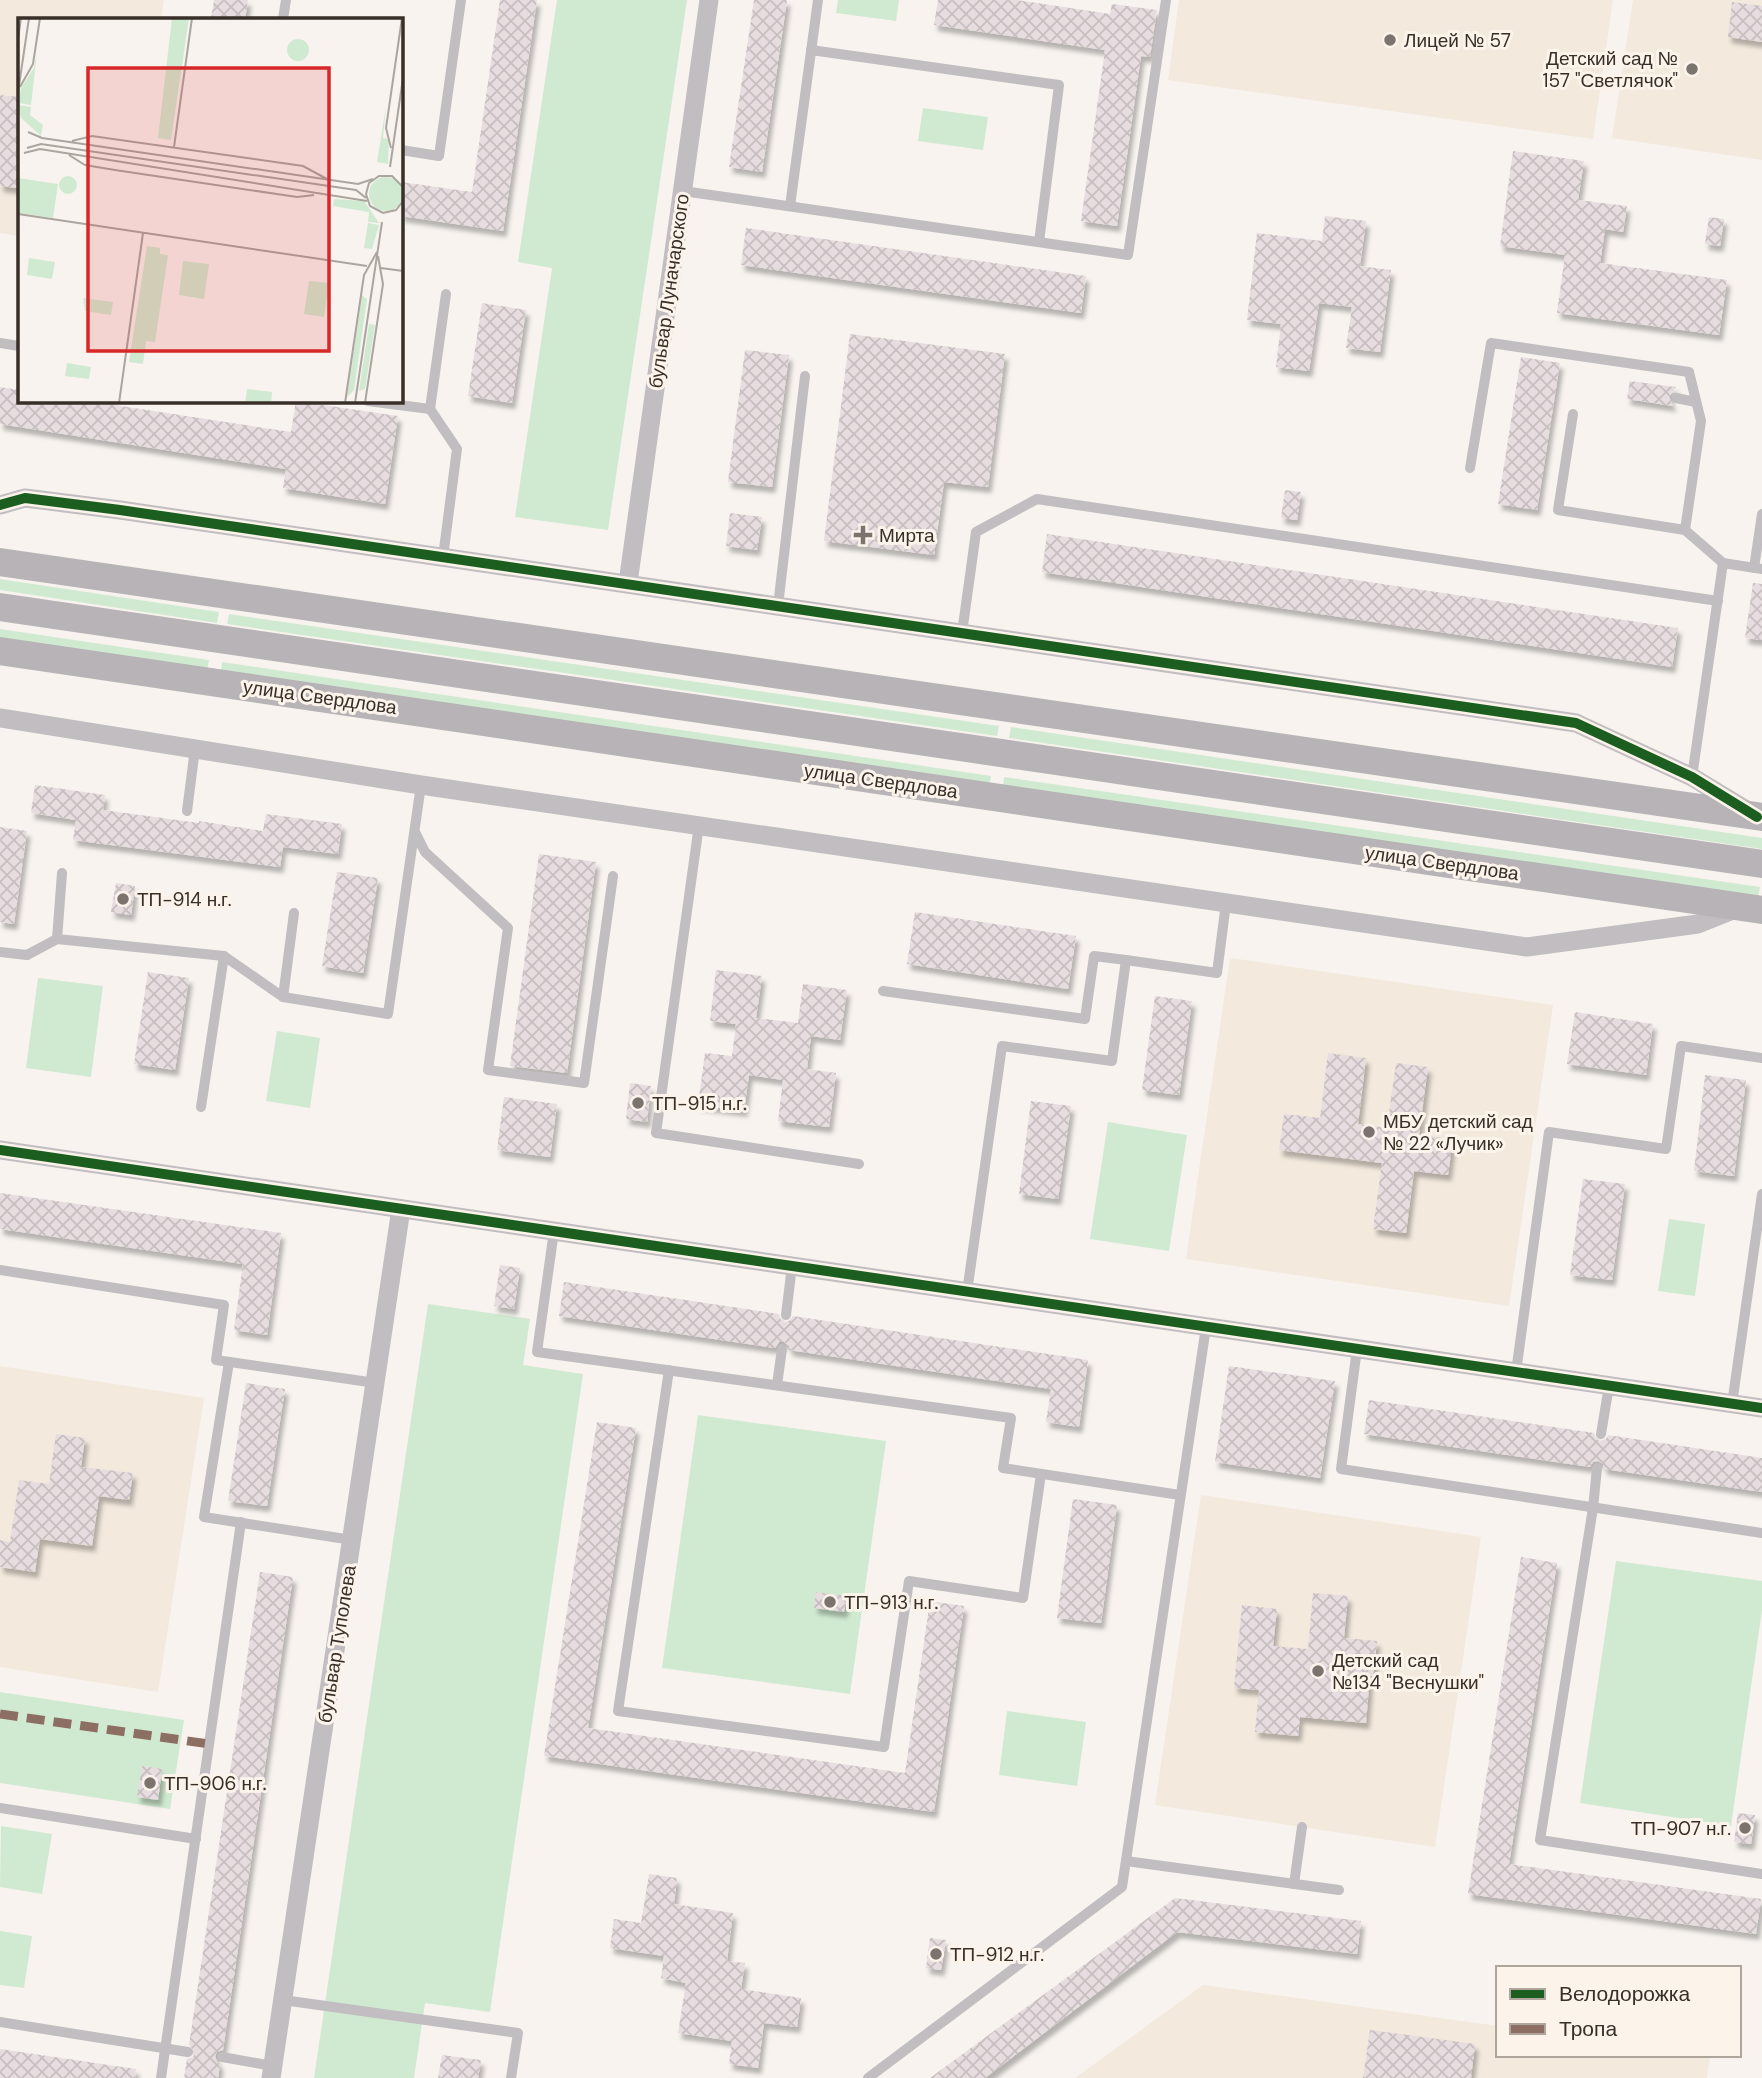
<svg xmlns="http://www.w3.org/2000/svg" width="1762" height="2078" font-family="'DM Sans',sans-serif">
<defs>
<pattern id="building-cross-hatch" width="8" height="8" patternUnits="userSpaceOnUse" patternTransform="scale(1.75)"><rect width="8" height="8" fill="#e7dde0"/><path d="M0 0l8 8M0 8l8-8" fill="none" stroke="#c7bec0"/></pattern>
<filter id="shadow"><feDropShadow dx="3.5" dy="6" stdDeviation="2" flood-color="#0004"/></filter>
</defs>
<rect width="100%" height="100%" fill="#f8f3ef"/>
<!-- education -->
<g fill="#f3e9dd">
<polygon points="0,0 164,0 161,19 19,19 19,236 0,233"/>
<polygon points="1179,0 1613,0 1593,139 1168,80"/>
<polygon points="1633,0 1762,0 1762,160 1612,138"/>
<polygon points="1230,958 1553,1005 1509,1306 1186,1259"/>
<polygon points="0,1366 204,1398 158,1692 0,1667"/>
<polygon points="1201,1495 1481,1537 1435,1847 1155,1805"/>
<polygon points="1203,1985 1498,2026 1498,2055 1710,2057 1707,2078 1075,2078"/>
</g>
<!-- green -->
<g fill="#d0ead1">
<polygon points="557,0 687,0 608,530 515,517 552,268 518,262"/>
<polygon points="838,0 899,0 896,21 836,13"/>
<polygon points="923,108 988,117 983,150 918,141"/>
<polygon points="0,579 219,612 217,623 0,590"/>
<polygon points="229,614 999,726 997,736 227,624"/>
<polygon points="0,629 209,660 207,671 0,640"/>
<polygon points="222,662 991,776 989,787 221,673"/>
<polygon points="1011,727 1762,838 1762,849 1009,738"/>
<polygon points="1004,777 1760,887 1758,897 1003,787"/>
<polygon points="38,978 103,986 91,1077 26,1068"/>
<polygon points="277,1031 320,1038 310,1108 266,1101"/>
<polygon points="1108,1122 1187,1135 1169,1251 1090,1239"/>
<polygon points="1669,1219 1705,1224 1695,1296 1658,1291"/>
<polygon points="428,1304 530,1319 523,1365 583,1374 490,2012 425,2003 414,2078 314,2078"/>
<polygon points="698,1415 886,1441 850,1694 662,1668"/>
<polygon points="1616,1561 1762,1581 1762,1610 1731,1826 1580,1803"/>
<polygon points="0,1692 184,1720 170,1809 0,1783"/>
<polygon points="1007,1711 1086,1722 1077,1786 999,1775"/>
<polygon points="1,1826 52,1834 42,1894 0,1887"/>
<polygon points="0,1931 32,1936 24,1988 0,1985"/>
</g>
<!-- building -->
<g fill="url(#building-cross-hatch)" filter="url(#shadow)">
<polygon points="214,0 248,0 245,19 211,19"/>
<polygon points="500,0 537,0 503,231 401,216 401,182 472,192"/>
<polygon points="754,0 787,0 762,172 729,167"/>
<polygon points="938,0 1017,0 1110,14 1112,4 1157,10 1150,57 1141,56 1117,226 1081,221 1105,50 934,25"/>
<polygon points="1732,2 1762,6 1762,42 1728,37"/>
<polygon points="0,95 19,97 19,169 17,188 0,186"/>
<polygon points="1513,151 1584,161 1578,200 1627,206 1623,232 1605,229 1600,263 1727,280 1719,335 1557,313 1565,255 1500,246"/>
<polygon points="1325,216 1366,221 1360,266 1391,270 1380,352 1346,348 1352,307 1319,303 1309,371 1276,367 1281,324 1247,320 1257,233 1322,241"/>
<polygon points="1709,217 1724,219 1720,246 1705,244"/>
<polygon points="746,228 1086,276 1081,313 741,265"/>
<polygon points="482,303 526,310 512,403 468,396"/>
<polygon points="850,334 1005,354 988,487 944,482 934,555 824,541"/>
<polygon points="745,350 789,355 772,487 728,482"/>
<polygon points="1521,357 1560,363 1537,510 1498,504"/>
<polygon points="1630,381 1676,387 1669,397 1673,406 1627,399"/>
<polygon points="0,387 19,390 19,401 88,401 291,432 296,401 398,416 385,504 283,488 286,469 0,424"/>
<polygon points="1285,490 1301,492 1297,520 1281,518"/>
<polygon points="730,513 762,517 757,550 726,546"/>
<polygon points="1047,534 1678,628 1672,667 1042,572"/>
<polygon points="1753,583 1762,584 1762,640 1745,638"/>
<polygon points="35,785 105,795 103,810 199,823 199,821 263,831 266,814 342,824 338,854 283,847 280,867 73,840 76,820 31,813"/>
<polygon points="0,827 27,831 14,924 0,922"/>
<polygon points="539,854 596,862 567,1073 510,1066"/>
<polygon points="337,872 378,878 363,973 322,966"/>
<polygon points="116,883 135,886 131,915 111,912"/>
<polygon points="915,912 1076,936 1068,989 907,964"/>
<polygon points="716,970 762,976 756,1018 798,1023 803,984 847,990 840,1040 811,1036 807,1069 836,1073 829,1127 778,1121 783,1080 749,1075 744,1111 698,1105 705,1053 732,1056 736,1024 710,1021"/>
<polygon points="148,972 189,978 175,1070 134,1064"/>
<polygon points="1155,996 1192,1001 1179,1095 1142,1090"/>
<polygon points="1575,1012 1653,1024 1646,1075 1567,1064"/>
<polygon points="1328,1053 1366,1058 1358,1124 1387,1128 1396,1063 1428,1067 1419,1135 1453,1139 1448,1175 1414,1171 1406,1233 1373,1229 1382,1163 1279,1150 1284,1114 1320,1118"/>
<polygon points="1705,1075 1746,1080 1734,1176 1694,1171"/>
<polygon points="630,1083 651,1086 647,1122 626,1119"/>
<polygon points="504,1097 557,1104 550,1157 497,1150"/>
<polygon points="1031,1101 1071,1106 1058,1199 1019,1194"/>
<polygon points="1583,1179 1625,1184 1612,1280 1570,1275"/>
<polygon points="0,1193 281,1233 267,1335 234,1330 243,1264 0,1229"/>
<polygon points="500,1265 520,1268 514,1309 494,1306"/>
<polygon points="564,1282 779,1314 780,1319 784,1322 789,1321 793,1316 1088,1360 1079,1427 1046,1422 1051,1389 789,1350 789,1346 784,1342 779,1342 775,1348 559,1316"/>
<polygon points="1229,1366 1335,1381 1320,1478 1215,1462"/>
<polygon points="246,1383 285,1389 267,1506 228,1501"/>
<polygon points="1369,1400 1594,1433 1596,1439 1600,1441 1606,1439 1608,1435 1762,1458 1762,1492 1604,1469 1603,1464 1598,1461 1593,1462 1590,1467 1364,1434"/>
<polygon points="597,1422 636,1428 588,1728 905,1773 930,1601 964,1606 934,1812 544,1756"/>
<polygon points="56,1434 85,1438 81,1467 133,1473 129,1500 99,1496 92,1546 40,1539 35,1572 0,1567 0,1540 10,1542 19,1480 49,1484"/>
<polygon points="1073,1499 1117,1505 1101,1623 1057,1618"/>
<polygon points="1521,1557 1557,1563 1509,1864 1761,1899 1756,1934 1468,1894"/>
<polygon points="260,1572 293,1577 223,2050 217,2052 215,2056 217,2062 220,2064 218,2078 184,2078 187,2059 193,2057 195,2052 189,2045"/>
<polygon points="816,1592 847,1596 844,1612 814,1608"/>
<polygon points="1313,1593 1348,1596 1344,1638 1377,1641 1373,1676 1370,1676 1366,1723 1300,1717 1298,1736 1255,1732 1259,1690 1234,1688 1242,1605 1277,1609 1273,1646 1308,1649"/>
<polygon points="142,1766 162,1769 158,1800 137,1797"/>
<polygon points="1738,1813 1755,1815 1751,1844 1734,1842"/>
<polygon points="649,1874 677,1878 674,1904 733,1913 727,1961 745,1963 741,1989 801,1998 797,2027 764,2023 758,2068 729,2064 732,2041 678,2033 686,1983 661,1978 664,1956 610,1948 614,1919 641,1923"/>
<polygon points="1175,1898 1361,1921 1357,1954 1177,1932 985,2078 930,2078"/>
<polygon points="930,1938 946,1940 941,1970 926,1968"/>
<polygon points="1370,2030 1475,2044 1471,2078 1363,2078"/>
<polygon points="0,2049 136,2069 135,2078 0,2078"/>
<polygon points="442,2055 481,2060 478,2078 438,2078"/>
</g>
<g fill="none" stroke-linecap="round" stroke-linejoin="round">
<!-- lane -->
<g stroke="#c1bdc0" stroke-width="10">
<polyline points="283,19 286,0"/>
<polyline points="811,50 1059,85 1039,242"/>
<polyline points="401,150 439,156 461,0"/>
<polyline points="683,191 1128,255 1166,0"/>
<polyline points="790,206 818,0"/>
<polyline points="0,343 19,346"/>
<polyline points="1676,398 1696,402"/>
<polyline points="368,401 430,409 457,449 443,557"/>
<polyline points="430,409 446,294"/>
<polyline points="1573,414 1558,510 1685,530"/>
<polyline points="1470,468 1491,343 1689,372 1701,421 1685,530 1723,563 1762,569"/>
<polyline points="1754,568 1762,514"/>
<polyline points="778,606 805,376"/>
<polyline points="962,633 976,532 1037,499 1718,601"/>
<polyline points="1692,777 1723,563"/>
<polyline points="187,811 195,749"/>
<polyline points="699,825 656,1133 859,1164"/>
<polyline points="415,832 425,852 508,928 488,1070 584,1083 613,876"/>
<polyline points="62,873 57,939 224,956 283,997 388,1014 421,785"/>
<polyline points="0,952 27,955 57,939"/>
<polyline points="883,991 1085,1019 1094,956 1126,960"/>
<polyline points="283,997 294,913"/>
<polyline points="201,1107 224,956"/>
<polyline points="554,1231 537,1352 1011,1418 1003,1468 1180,1495"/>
<polyline points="0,1270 224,1305 216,1360 376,1383"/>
<polyline points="967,1292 1002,1046 1112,1061 1126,960 1217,973 1226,903"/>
<polyline points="786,1315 792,1266"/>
<polyline points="1357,1349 1341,1469 1762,1533"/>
<polyline points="229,1362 204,1517 352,1540"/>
<polyline points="669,1370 618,1711 884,1747 909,1581 1023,1598 1041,1474"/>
<polyline points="1516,1372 1549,1132 1666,1149 1681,1046 1762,1058"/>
<polyline points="777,1385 782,1349"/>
<polyline points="1732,1404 1762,1194"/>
<polyline points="1601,1434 1609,1386"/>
<polyline points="1597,1468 1593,1508 1540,1840 1762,1874"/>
<polyline points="0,1808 196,1839"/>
<polyline points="1126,1861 1339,1890"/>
<polyline points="1294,1884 1302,1827"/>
<polyline points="283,2000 518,2033 511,2078"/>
<polyline points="0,2022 188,2052"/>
<polyline points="222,2057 273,2066"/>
<polyline points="161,2078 241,1522"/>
<polyline points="868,2078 1122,1887 1206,1327"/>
</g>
<!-- street -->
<g stroke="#c1bdc0" stroke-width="19">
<polyline points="0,505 25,498 120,510 1576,723 1692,777 1748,811"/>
<polyline points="628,583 709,0"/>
<polyline points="0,718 421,785 1527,947 1698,924 1738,908"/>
<polyline points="0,1150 1762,1408"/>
<polyline points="271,2078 401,1209"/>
</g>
<!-- secondary -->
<g stroke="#b7b3b6" stroke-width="28">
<polyline points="0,562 1762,817"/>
<polyline points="0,607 1762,864"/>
<polyline points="0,651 1762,910"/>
</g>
<!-- quiet -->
<polyline stroke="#8d6e63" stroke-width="9" stroke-dasharray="18 9" stroke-linecap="butt" points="0,1714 209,1744"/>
<!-- cycleway casing -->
<g stroke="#fcf3eb" stroke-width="15">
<g id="cycleway">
<polyline points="0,505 25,498 120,510 1576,723 1692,777 1757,817"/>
<polyline points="0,1150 1762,1408"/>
</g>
</g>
<!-- cycleway -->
<use href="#cycleway" stroke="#1b5e20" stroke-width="10"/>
</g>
<!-- markers -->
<g fill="#7b746e" stroke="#fcf3eb" stroke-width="2.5">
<circle cx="1390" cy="40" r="7"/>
<circle cx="1692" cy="69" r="7"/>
<path d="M859.5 524.5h7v7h7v7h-7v7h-7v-7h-7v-7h7z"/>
<circle cx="123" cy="899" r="7"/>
<circle cx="638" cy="1103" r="7"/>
<circle cx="1369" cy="1132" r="7"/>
<circle cx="830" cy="1602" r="7"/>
<circle cx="1318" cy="1671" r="7"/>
<circle cx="150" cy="1783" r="7"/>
<circle cx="1745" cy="1828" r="7"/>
<circle cx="936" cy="1954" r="7"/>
</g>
<g text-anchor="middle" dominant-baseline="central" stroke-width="6" stroke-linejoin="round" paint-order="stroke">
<!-- poi labels -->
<g font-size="19" fill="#382f28" stroke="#fcf3eb" text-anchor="start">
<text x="1404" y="40">Лицей № 57</text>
<text x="1678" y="58" text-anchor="end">Детский сад №<tspan x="1678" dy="22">157 "Светлячок"</tspan></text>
<text x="879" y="535">Мирта</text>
<text x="137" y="899">ТП-914 н.г.</text>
<text x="652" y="1103">ТП-915 н.г.</text>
<text x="1383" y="1121">МБУ детский сад<tspan x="1383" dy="22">№ 22 «Лучик»</tspan></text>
<text x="844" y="1602">ТП-913 н.г.</text>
<text x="1332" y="1660">Детский сад<tspan x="1332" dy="22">№134 "Веснушки"</tspan></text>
<text x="164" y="1783">ТП-906 н.г.</text>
<text x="1731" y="1828" text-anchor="end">ТП-907 н.г.</text>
<text x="950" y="1954">ТП-912 н.г.</text>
</g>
<!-- street labels -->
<g font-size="19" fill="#382f28" stroke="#fcf3eb">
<text transform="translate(669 291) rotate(-82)">бульвар Луначарского</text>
<text transform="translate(320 697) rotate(8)">улица Свердлова</text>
<text transform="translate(881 781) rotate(8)">улица Свердлова</text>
<text transform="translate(1442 863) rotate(8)">улица Свердлова</text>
<text transform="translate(337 1644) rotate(-81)">бульвар Туполева</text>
</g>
</g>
<!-- overview -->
<g transform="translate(18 18)">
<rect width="385" height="385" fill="#f8f3ef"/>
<path d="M154,0H171L153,122L140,120ZM269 32a11 11 0 1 1 22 0a11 11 0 1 1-22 0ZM19,35L13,87L1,85L3,70L16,50ZM0,87L13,89L12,97L25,107L23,118L3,100ZM368,88L365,120L371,121L370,146L359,144ZM41 167a9 9 0 1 1 18 0a9 9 0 1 1-18 0ZM351 176a17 17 0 1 1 34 0a17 17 0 1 1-34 0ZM0,160L40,166L35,200L0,195ZM316,181L346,183L361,205L350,204L351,194L315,188ZM350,205L361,207L354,231L346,230ZM129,228L142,230V236L150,237L137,324L128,323L125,346L111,344ZM11,240L37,244L34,261L9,257ZM165,243L191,246L186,281L161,277ZM291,263L311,265L306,299L286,296ZM344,277L349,281L336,372L329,379ZM65,280L95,284L93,297L67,293ZM351,306L357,307L347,371L341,373ZM49,345L73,349L71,361L47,358ZM229,371L254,374L253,385H227Z" fill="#d0ead1"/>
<path fill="none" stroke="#aba59f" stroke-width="2" d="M0,21L3,0M2,69L15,46L22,0M0,74L11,0M10,114L24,120L340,166L355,161M54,123L74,118L285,148L309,161M156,129L174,0M9,130L23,126L338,172L348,180M373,130L368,110L384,0M6,135L22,131L349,183M51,137L67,147L97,152L279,179L296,177M372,149L385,60M385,169L374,158H361L351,165L348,176L352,188L365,195L378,192L385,183M0,196L349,248M363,250L385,253M101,385L125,215M327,385L346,257L359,234M337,385L364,204M347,385L365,266L360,238"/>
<path fill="#d62828" fill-opacity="0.15" stroke="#d62828" stroke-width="3.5" d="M70,50H311V333H70Z"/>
<rect width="385" height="385" fill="none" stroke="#382f28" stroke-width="3.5"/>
</g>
<!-- legend -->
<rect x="1496" y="1966" width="245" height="91" fill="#fcf3eb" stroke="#aea59d" stroke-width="2"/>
<rect x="1510" y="1989" width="35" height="10" fill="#1b5e20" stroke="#aea59d" stroke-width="2"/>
<text x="1559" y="2001" font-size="21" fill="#382f28">Велодорожка</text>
<rect x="1510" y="2024" width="35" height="10" fill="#8d6e63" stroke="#aea59d" stroke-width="2"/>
<text x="1559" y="2036" font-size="21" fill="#382f28">Тропа</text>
</svg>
